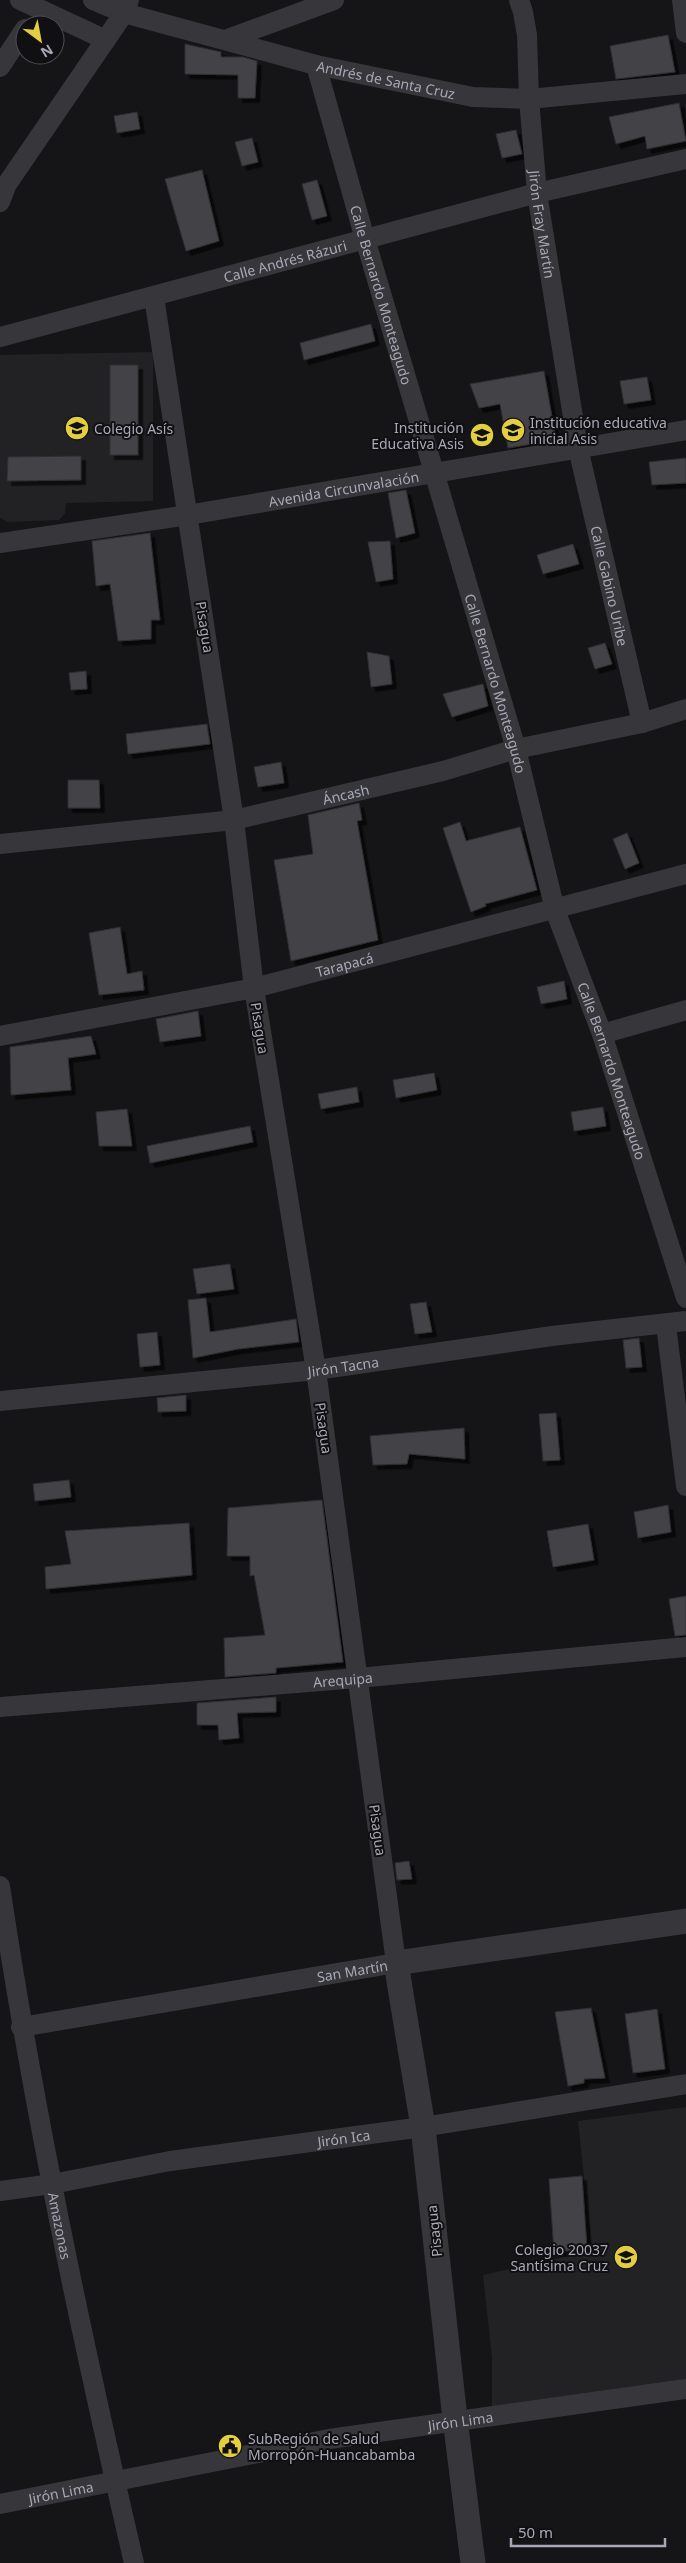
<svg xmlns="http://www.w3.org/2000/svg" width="686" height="2563" font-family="'Noto Sans',sans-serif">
<defs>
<filter id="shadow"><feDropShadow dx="4.5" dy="4.5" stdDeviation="0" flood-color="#0009"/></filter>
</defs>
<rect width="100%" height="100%" fill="#151517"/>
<!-- built -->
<g fill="#222123">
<polygon points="153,352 153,501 66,503 65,513 59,520 8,522 0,518 0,355"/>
<polygon points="686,2107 686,2384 492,2410 492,2358 483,2275 592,2251 578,2121"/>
</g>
<!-- building -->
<g fill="#424246" stroke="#302f32" filter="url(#shadow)">
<polygon points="668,35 675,72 616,79 610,46"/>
<polygon points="185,44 221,52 221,57 243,57 257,61 255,98 238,98 238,75 185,74"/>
<polygon points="679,103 686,141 647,149 645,136 616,144 609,117"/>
<polygon points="137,112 140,129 117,133 114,116"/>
<polygon points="516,130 522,154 502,158 496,134"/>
<polygon points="252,138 258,162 242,166 235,142"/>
<polygon points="202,170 219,241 186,251 165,179"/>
<polygon points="317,180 327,216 312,220 302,184"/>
<polygon points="371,324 375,341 304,360 300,343"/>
<rect x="110" y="365" width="28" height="90"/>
<polygon points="544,371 556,440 508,448 500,404 479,408 470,384"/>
<polygon points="647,377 651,400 624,404 620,381"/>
<polygon points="81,456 81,480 7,481 8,457"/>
<polygon points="686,458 686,483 652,485 649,462"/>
<polygon points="406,490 415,533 396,538 388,493"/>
<polygon points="150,533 160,620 151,620 151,639 118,641 110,584 96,586 92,541"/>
<polygon points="390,541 393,579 376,582 368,542"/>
<polygon points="573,544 579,564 543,574 537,555"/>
<polygon points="605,643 612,664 595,669 588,648"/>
<polygon points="367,652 389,656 392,684 371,687"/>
<polygon points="86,671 87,689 71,690 69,673"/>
<polygon points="483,684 488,706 452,717 443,694"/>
<polygon points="207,724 210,744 128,754 126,734"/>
<polygon points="281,762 284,783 258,787 254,767"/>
<polygon points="68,780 99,780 100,808 68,808"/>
<polygon points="359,803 362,820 357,821 378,940 291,961 274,860 313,854 308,815"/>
<polygon points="460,822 466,841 520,827 537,890 485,904 486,906 471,912 443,828"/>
<polygon points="627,833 639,863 625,869 613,839"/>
<polygon points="120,927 127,974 142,971 144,990 99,995 89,933"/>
<polygon points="564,981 567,999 541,1004 537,987"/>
<polygon points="198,1011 201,1036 160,1042 156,1019"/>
<polygon points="91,1036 96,1054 68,1058 71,1090 11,1095 10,1047"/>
<polygon points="434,1073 437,1090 396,1098 393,1080"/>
<polygon points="357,1087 359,1102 321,1109 318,1094"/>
<polygon points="603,1107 606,1126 574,1131 571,1112"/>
<polygon points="127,1109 132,1146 99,1146 96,1112"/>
<polygon points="250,1126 253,1142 150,1163 147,1146"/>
<polygon points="230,1264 234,1289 197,1294 193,1269"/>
<polygon points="206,1298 210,1332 296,1319 299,1342 238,1349 193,1358 188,1300"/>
<polygon points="426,1302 432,1332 415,1334 410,1304"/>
<polygon points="157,1332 160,1365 140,1367 137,1334"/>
<polygon points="639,1338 642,1367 626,1368 623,1340"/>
<polygon points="186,1395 186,1411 158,1412 157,1398"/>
<polygon points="556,1413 560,1460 543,1461 539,1414"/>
<polygon points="464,1428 465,1459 409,1454 407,1464 373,1465 370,1436"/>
<polygon points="69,1480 71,1497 35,1501 33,1484"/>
<polygon points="322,1500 343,1662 276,1668 276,1673 225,1677 224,1638 265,1635 254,1575 250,1576 250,1556 227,1556 228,1508"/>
<polygon points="668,1505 671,1532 638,1538 634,1512"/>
<polygon points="189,1523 192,1575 46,1589 45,1567 71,1564 65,1531"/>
<polygon points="588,1524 594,1560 553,1567 547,1531"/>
<polygon points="686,1596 686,1635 675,1636 669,1599"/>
<polygon points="276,1697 276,1712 237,1713 239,1738 219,1740 218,1725 197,1725 197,1703"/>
<polygon points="409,1861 412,1879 397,1880 395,1863"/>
<polygon points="591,2008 605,2078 584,2079 584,2083 568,2086 555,2012"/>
<polygon points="657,2009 665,2069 633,2073 625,2014"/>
<polygon points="582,2176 587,2249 554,2252 549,2179"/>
</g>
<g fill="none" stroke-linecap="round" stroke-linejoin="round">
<!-- minor -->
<g stroke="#36363b" stroke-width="20">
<polyline points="20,0 106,40"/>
<path id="s1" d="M93,0L124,13L316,65L473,97L529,99L686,84"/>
<path id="s2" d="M519,0L523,12L527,35L529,99L537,193L578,448L642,723"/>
<polyline points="682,0 686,33"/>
<polyline points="225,40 334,0"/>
<path id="s3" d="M316,65L365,239L516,749L555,910L602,1034L686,1298"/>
<polyline points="0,67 25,29"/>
<polyline points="0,202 7,184 124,13 129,0"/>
<path id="s4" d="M0,337L537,193L686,159"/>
<path id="s5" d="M0,543L188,515L686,430"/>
<path id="s6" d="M0,844L234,820L443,771L516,749L642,723L686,709"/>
<polyline points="602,1034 686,1010"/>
<path id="s7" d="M0,1036L254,988L686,874"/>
<polyline points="666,1325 686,1486"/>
<path id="s8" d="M0,1401L316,1370L552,1336L686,1321"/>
<path id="s9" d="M0,1707L358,1678L686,1647"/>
<path id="s10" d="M0,1886C34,2114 82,2339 134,2563"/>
<path id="s11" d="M21,2027L396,1963L316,1370L254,988L234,820L154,297"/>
<path id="s12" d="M0,2191L52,2184L170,2161L423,2127L686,2084"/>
<path id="s13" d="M0,2504L329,2439L686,2389"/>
</g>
<!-- tertiary -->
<polyline stroke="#36363b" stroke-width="25" points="473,2563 455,2419 423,2127 396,1963 686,1921"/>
</g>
<!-- icons -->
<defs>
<g id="school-disc" transform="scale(1.25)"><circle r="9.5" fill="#e3cd40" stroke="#101012"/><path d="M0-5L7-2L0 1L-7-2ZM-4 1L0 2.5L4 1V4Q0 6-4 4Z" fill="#111"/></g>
<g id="civic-disc" transform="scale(1.25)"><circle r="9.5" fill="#e3cd40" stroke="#101012"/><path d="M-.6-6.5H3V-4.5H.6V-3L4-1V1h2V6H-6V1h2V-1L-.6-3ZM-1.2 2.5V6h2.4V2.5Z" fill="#111"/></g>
</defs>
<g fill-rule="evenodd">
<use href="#school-disc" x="77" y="428"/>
<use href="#school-disc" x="513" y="430"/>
<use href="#school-disc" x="482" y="435"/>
<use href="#school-disc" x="626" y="2257"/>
<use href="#civic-disc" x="230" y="2446"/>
</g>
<g text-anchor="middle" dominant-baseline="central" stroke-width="4" stroke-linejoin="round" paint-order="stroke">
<!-- street labels -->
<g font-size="14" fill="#a8a9b6" stroke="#101012">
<text stroke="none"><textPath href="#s1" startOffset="304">Andrés de Santa Cruz</textPath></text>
<text stroke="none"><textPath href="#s2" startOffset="226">Jirón Fray Martín</textPath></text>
<text stroke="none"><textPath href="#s4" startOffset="295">Calle Andrés Rázuri</textPath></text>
<text stroke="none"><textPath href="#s3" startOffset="239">Calle Bernardo Monteagudo</textPath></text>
<text stroke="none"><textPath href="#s5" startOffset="348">Avenida Circunvalación</textPath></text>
<text stroke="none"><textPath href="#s2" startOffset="594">Calle Gabino Uribe</textPath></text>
<text transform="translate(205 627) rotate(81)">Pisagua</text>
<text stroke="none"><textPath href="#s3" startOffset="644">Calle Bernardo Monteagudo</textPath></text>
<text stroke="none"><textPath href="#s6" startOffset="350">Áncash</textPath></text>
<text stroke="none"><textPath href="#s7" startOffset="352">Tarapacá</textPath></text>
<text transform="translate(260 1028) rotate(81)">Pisagua</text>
<text stroke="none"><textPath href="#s3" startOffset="1049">Calle Bernardo Monteagudo</textPath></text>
<text stroke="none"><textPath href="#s8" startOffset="345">Jirón Tacna</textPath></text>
<text transform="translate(324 1428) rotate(82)">Pisagua</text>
<text stroke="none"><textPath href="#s9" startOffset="344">Arequipa</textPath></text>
<text transform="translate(378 1830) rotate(82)">Pisagua</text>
<text stroke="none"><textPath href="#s11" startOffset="336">San Martín</textPath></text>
<text stroke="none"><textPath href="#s12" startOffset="348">Jirón Ica</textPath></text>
<text stroke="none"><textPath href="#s10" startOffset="345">Amazonas</textPath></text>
<text transform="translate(434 2231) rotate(-96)">Pisagua</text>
<text stroke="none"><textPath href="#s13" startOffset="468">Jirón Lima</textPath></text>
<text stroke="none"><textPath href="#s13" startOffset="62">Jirón Lima</textPath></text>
</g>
<!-- poi labels -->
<g font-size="14" fill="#a8a9b6" stroke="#101012" text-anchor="start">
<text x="530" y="422">Institución educativa<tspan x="530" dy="16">inicial Asis</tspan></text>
<text x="464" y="427" text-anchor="end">Institución<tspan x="464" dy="16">Educativa Asis</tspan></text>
<text x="94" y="428">Colegio Asís</text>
<text x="608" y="2249" text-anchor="end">Colegio 20037<tspan x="608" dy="16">Santísima Cruz</tspan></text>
<text x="248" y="2438">SubRegión de Salud<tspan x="248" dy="16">Morropón-Huancabamba</tspan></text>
</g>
</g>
<!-- north arrow -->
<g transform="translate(40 40) rotate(148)"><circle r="24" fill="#101012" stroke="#4d4d54"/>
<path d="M0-4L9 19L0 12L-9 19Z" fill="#e3cd40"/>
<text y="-8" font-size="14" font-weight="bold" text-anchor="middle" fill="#a8a9b6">N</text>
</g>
<!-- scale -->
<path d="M511 2538v8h154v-8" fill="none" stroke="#a8a9b6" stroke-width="2.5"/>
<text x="518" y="2538" font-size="15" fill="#a8a9b6" stroke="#101012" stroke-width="4" paint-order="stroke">50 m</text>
</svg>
